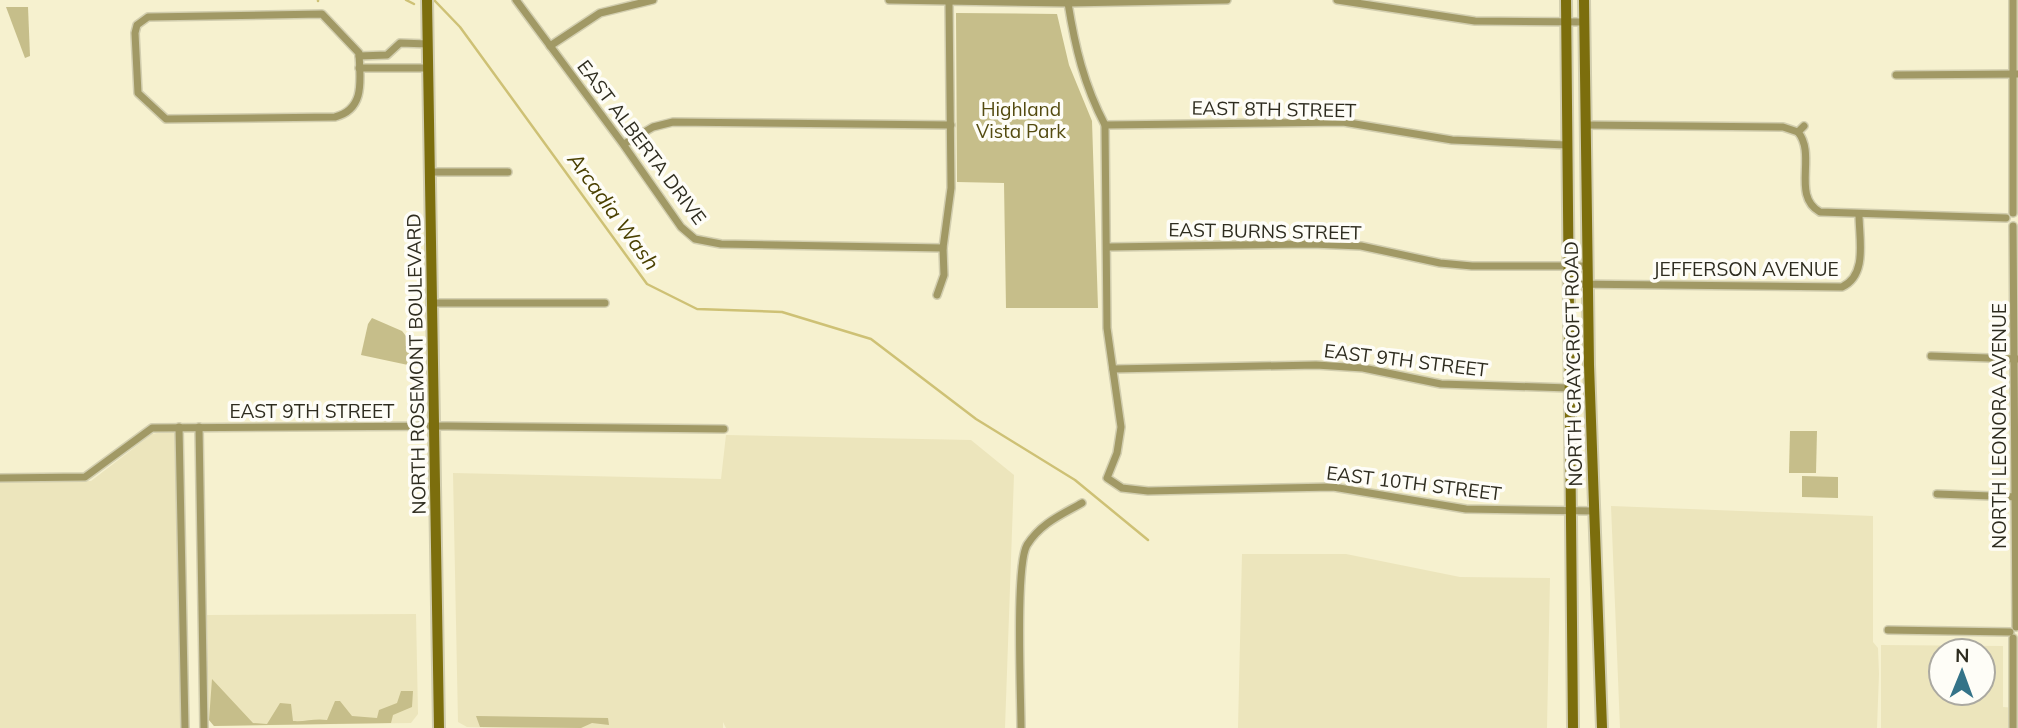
<svg xmlns="http://www.w3.org/2000/svg" width="2018" height="728" font-family="Mulish,sans-serif">
<rect width="100%" height="100%" fill="#f6f1cf"/>
<!-- built -->
<g fill="#ece5bc" fill-rule="evenodd">
<polygon points="166,431 177,431 182,728 0,728 0,482 91,481 152,434"/>
<polygon points="726,435 971,440 1014,475 1005,728 726,728 723,722 723,728 511,728 467,727 458,722 453,473 721,479"/>
<polygon points="1611,506 1873,516 1873,642 1878,648 1879,674 1877,728 1620,728"/>
<polygon points="1242,554 1346,554 1460,577 1550,578 1547,728 1238,728"/>
<polygon points="416,614 418,714 411,723 214,726 209,720 207,615"/>
<path d="M1881,645L2003,646V707L2018,708V728H1881ZM1941,651H1983V693H1941Z"/>
</g>
<!-- green -->
<g fill="#c6be8a">
<polygon points="6,7 28,7 30,56 25,58"/>
<polygon points="956,13 1057,14 1069,65 1092,121 1098,308 1006,308 1004,183 957,182"/>
<polygon points="372,318 402,331 410,341 408,365 361,355 368,324"/>
<polygon points="1790,431 1817,431 1816,473 1789,473"/>
<polygon points="1802,476 1838,477 1838,498 1802,497"/>
<path d="M212,679L253,723L267,724L280,703L291,704L293,721C305,722 315,718 327,720L335,701H340L352,716L377,718L379,710L397,703L401,691H413L412,707L393,715L391,723L214,726L209,720Z"/>
<polygon points="476,716 608,718 609,725 592,723 581,728 480,727"/>
</g>
<g fill="none" stroke-linecap="round" stroke-linejoin="round">
<!-- stream -->
<g stroke="#cec175" stroke-width="2.5">
<polyline points="318,0 318,1"/>
<polyline points="406,0 414,4"/>
<polyline points="434,0 460,27 647,284 697,309 782,312 871,339 976,419 1075,480 1148,540"/>
</g>
<!-- street casing -->
<g stroke="#d2ceaf" stroke-width="10">
<g id="street">
<polyline points="516,0 623,144 681,227 695,239 721,244 943,248"/>
<polyline points="889,0 1068,3 1227,0"/>
<polyline points="1337,0 1475,21 1584,22"/>
<path d="M1068,3C1075,47 1084,85 1105,125L1107,328L1121,427L1117,453L1107,478L1122,488L1148,491L1333,487L1466,509L1594,511"/>
<path d="M322,14L359,53C360,79 366,109 335,117L166,119L138,93L135,33L137,25L148,17Z"/>
<polyline points="550,46 600,13 653,0"/>
<polyline points="359,56 387,55 400,43 428,44"/>
<polyline points="359,68 429,68"/>
<polyline points="1896,75 2018,74"/>
<polyline points="1105,125 1343,122 1452,140 1567,145"/>
<polyline points="1585,125 1783,127 1798,132"/>
<path d="M1804,126L1798,132C1817,155 1791,196 1820,212L2006,218"/>
<polyline points="624,144 653,127 673,122 951,125"/>
<polyline points="430,172 508,172"/>
<polyline points="2013,213 2013,0"/>
<polyline points="2013,226 2016,627"/>
<polyline points="1108,247 1312,244 1361,246 1440,263 1472,266 1588,266"/>
<path d="M1570,284L1842,287C1868,275 1859,239 1859,214"/>
<polyline points="937,295 944,275 943,248 951,188 949,2"/>
<polyline points="432,303 605,303"/>
<polyline points="1931,356 2017,359"/>
<polyline points="1113,369 1316,365 1363,368 1441,384 1569,388"/>
<polyline points="179,427 185,728"/>
<polyline points="199,427 204,728"/>
<polyline points="0,478 85,477 152,428 447,426 724,429"/>
<polyline points="1937,494 2018,497"/>
<polyline points="1888,630 2010,632"/>
<path d="M1021,728C1021,696 1015,566 1027,545C1041,523 1061,515 1082,503"/>
<polyline points="2013,728 2013,638"/>
</g>
</g>
<!-- secondary casing -->
<g stroke="#d2ceaf" stroke-width="14">
<g id="secondary">
<polyline points="427,0 439,728"/>
<polyline points="1566,0 1573,728"/>
<polyline points="1584,0 1589,365 1602,728"/>
</g>
</g>
<!-- street -->
<use href="#street" stroke="#a19965" stroke-width="7"/>
<!-- secondary -->
<use href="#secondary" stroke="#7c6e0d" stroke-width="10"/>
</g>
<g text-anchor="middle" dominant-baseline="central" stroke-width="7" stroke-linejoin="round" paint-order="stroke">
<!-- park labels -->
<g font-size="19" fill="#544b10" stroke="#fefdf7">
<text x="1021" y="109">Highland<tspan x="1021" dy="22">Vista Park</tspan></text>
</g>
<!-- street labels -->
<g font-size="19" fill="#2e2c1f" stroke="#fefdf7">
<text transform="translate(1274 109) rotate(1)">EAST 8TH STREET</text>
<text transform="translate(642 142) rotate(53)">EAST ALBERTA DRIVE</text>
<text transform="translate(1265 231) rotate(1)">EAST BURNS STREET</text>
<text x="1746" y="269">JEFFERSON AVENUE</text>
<text transform="translate(1406 360) rotate(7)">EAST 9TH STREET</text>
<text transform="translate(416 364) rotate(-91)">NORTH ROSEMONT BOULEVARD</text>
<text transform="translate(1573 364) rotate(-91)">NORTH CRAYCROFT ROAD</text>
<text x="312" y="411">EAST 9TH STREET</text>
<text transform="translate(1999 426) rotate(-90)">NORTH LEONORA AVENUE</text>
<text transform="translate(1414 483) rotate(7)">EAST 10TH STREET</text>
</g>
<!-- water labels -->
<g font-size="21" font-style="italic" fill="#4a4001" stroke="#fefdf7">
<text transform="translate(614 211) rotate(54)">Arcadia Wash</text>
</g>
</g>
<!-- north arrow -->
<g transform="translate(1962 672) rotate(1)"><circle r="33" fill="#fefdf7" stroke="#aba9a1" stroke-width="2"/>
<path d="M0-5L12 26L0 18L-12 26Z" fill="#347388"/>
<text y="-10" font-size="19" font-weight="bold" text-anchor="middle" fill="#2e2c1f">N</text>
</g>
</svg>
